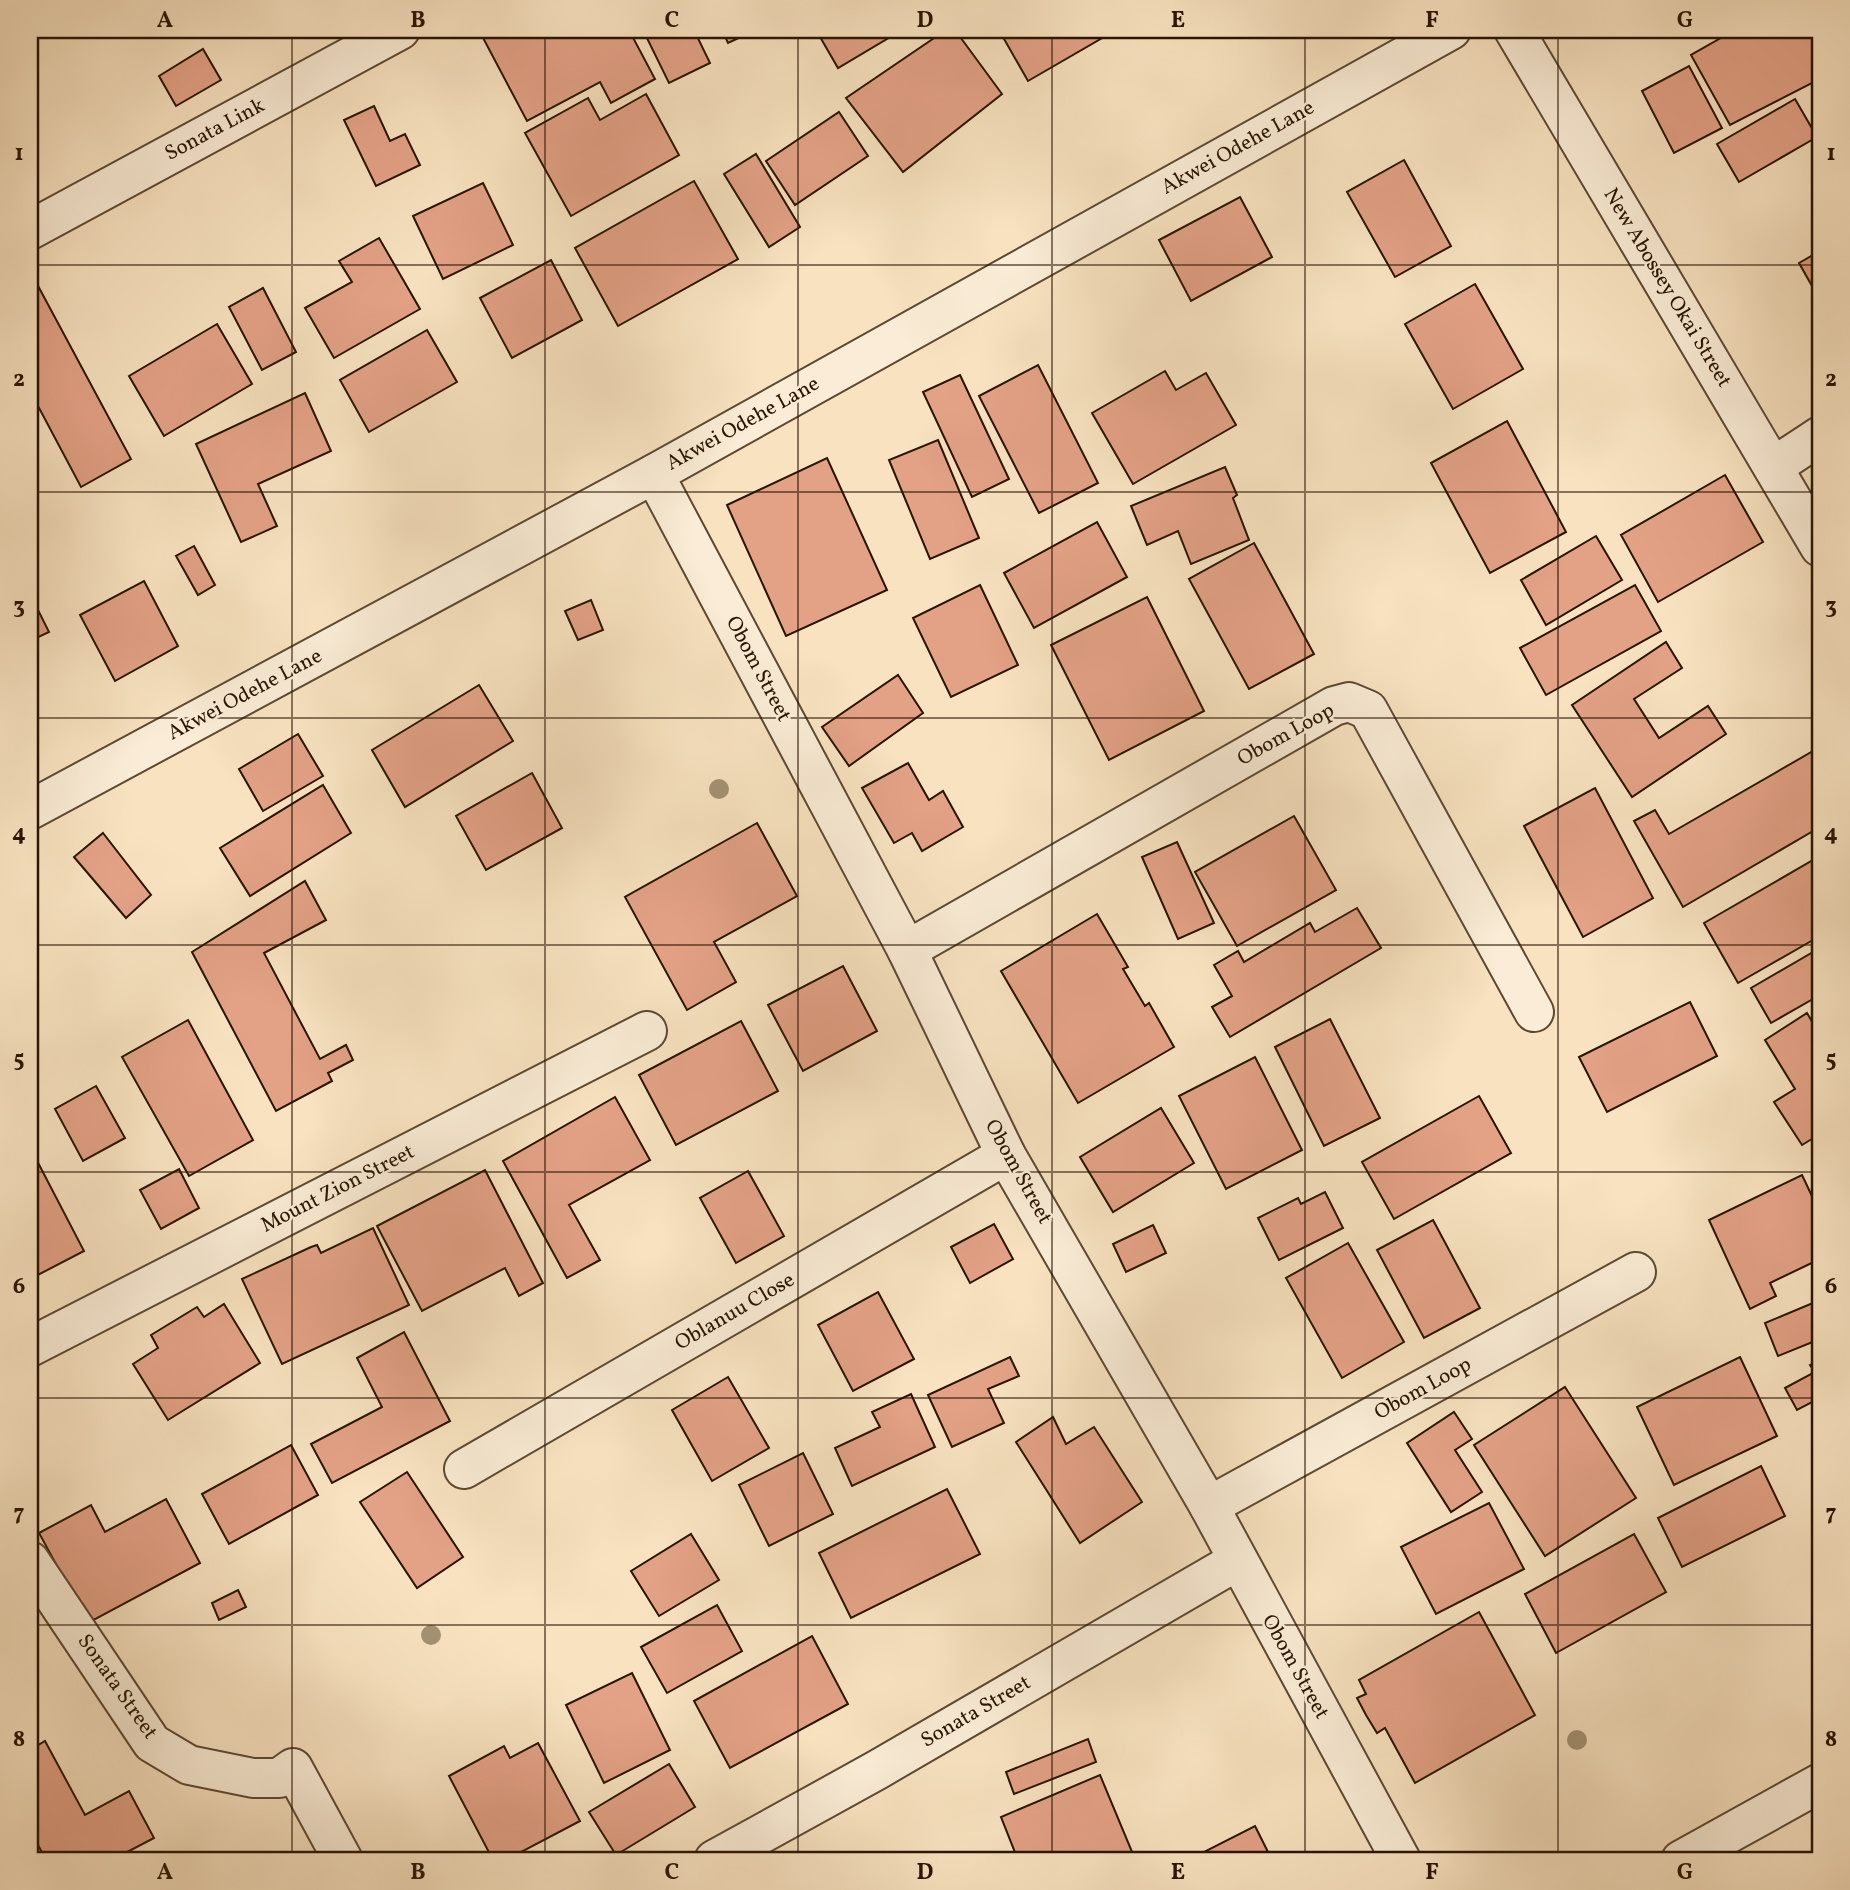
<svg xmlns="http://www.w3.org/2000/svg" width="1850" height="1890" font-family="Vollkorn,serif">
<rect width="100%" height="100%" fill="#f8e2c0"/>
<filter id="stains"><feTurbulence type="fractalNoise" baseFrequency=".00286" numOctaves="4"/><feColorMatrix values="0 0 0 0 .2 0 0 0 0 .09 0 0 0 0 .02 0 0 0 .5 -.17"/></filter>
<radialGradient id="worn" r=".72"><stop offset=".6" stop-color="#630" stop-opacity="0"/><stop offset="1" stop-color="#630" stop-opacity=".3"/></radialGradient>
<!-- building -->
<g fill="#e3a186" stroke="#281402" stroke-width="2">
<polygon points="490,30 613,30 616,36 629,30 655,79 611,103 600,82 527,121 481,34"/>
<polygon points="643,30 694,30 710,63 669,83"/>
<polygon points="722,30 756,30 728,43"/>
<polygon points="816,30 902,30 838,68"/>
<polygon points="946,30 955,30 1002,94 903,172 846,98"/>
<polygon points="999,30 1116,30 1028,81"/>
<polygon points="1735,30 1810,30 1820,51 1820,79 1730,125 1691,55"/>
<polygon points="203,49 221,80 176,106 159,76"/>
<polygon points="1689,66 1722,128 1674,153 1642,91"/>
<polygon points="646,94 679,155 571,216 525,133 588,98 600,120"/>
<polygon points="1795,99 1817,137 1739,182 1717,144"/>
<polygon points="374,106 390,141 405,134 420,165 376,186 344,120"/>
<polygon points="839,112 868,156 795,205 766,161"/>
<polygon points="756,154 800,227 769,247 724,174"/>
<polygon points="1404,160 1451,246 1395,277 1347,192"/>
<polygon points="694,181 738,259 618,326 575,248"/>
<polygon points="483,183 513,245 443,279 413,216"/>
<polygon points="1240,197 1272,257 1191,301 1159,240"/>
<polygon points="379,238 420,309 334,358 305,308 352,282 339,261"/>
<polygon points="1820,251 1820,300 1799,263"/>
<polygon points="551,260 582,320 512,358 480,298"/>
<polygon points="37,284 131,459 81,487 30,391 30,288"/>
<polygon points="1475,284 1523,369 1453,409 1405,324"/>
<polygon points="263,288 296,352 262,370 229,307"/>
<polygon points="217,324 252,384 164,436 129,376"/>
<polygon points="427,330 457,382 369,432 340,380"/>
<polygon points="1038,365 1098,483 1039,513 979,396"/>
<polygon points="1165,371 1176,390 1206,373 1236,425 1133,484 1092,413"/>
<polygon points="960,375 1009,479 972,497 923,392"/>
<polygon points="305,393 331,451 258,484 277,526 241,542 196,444"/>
<polygon points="1507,421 1566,532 1490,573 1431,463"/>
<polygon points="938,440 979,538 930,559 889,460"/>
<polygon points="827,458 887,590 786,636 727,505"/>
<polygon points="1225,467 1237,495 1233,498 1249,540 1191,564 1178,531 1147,545 1131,506"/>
<polygon points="1725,475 1763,542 1658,602 1621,535"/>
<polygon points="1097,522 1127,577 1034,628 1004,573"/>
<polygon points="1596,536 1622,580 1546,625 1521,580"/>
<polygon points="1254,543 1314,654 1249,689 1189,579"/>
<polygon points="194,546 215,585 198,595 176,556"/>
<polygon points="144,581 178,646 115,681 80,615"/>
<polygon points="980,585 1018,665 951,697 913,618"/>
<polygon points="1635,585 1661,631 1546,695 1520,648"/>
<polygon points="30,594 49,632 30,641"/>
<polygon points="1147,597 1204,711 1109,760 1051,645"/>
<polygon points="591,600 603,630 578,640 565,611"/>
<polygon points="1666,642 1682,668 1634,699 1659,738 1708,706 1726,734 1632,797 1572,705"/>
<polygon points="898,675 923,713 849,766 822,727"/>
<polygon points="479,685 513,741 405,807 372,750"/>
<polygon points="298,734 323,776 263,811 239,769"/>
<polygon points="1820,747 1820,827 1683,907 1634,821 1655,810 1669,834"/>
<polygon points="908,763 929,800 943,791 963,827 922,851 912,833 894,843 862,788"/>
<polygon points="532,773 562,828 486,870 456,816"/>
<polygon points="323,785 351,833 250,896 220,848"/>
<polygon points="1595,788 1653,898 1583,937 1524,826"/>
<polygon points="1294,816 1336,890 1237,946 1195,872"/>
<polygon points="757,823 797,896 714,942 736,982 687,1010 625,897"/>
<polygon points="103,833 151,895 126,918 74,857"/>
<polygon points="1177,842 1214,923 1178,939 1142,857"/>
<polygon points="1820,856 1820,936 1738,983 1704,923"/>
<polygon points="305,881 326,920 264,953 320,1059 346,1045 353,1060 328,1073 332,1081 276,1111 192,952"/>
<polygon points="1357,908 1381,948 1230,1037 1212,1007 1232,996 1214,965 1238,951 1244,962 1310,923 1315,932"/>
<polygon points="1097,914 1128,967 1123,969 1145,1006 1149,1003 1174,1047 1078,1103 1001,971"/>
<polygon points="1820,948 1820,995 1771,1023 1751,988"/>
<polygon points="843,966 877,1031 803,1071 768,1005"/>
<polygon points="1690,1002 1717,1056 1607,1112 1579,1057"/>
<polygon points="1807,1013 1820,1035 1820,1134 1802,1145 1774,1102 1795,1089 1765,1040"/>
<polygon points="1330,1019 1380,1118 1324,1146 1275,1047"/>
<polygon points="188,1020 253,1140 189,1176 122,1057"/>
<polygon points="741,1021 778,1091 676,1145 639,1075"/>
<polygon points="1255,1057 1302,1150 1226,1189 1179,1096"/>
<polygon points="96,1086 125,1138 83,1161 55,1109"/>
<polygon points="1479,1096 1511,1153 1394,1219 1362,1162"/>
<polygon points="615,1097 650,1160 569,1205 600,1260 567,1278 503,1161"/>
<polygon points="1161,1108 1194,1163 1113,1212 1080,1157"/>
<polygon points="33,1153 84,1251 30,1279 30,1155"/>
<polygon points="179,1169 199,1208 161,1229 140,1190"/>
<polygon points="485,1170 543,1283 519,1296 505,1268 422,1311 377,1226"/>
<polygon points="748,1171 784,1236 736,1263 700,1198"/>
<polygon points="1802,1175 1820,1213 1820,1259 1770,1283 1776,1296 1750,1309 1709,1220"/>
<polygon points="1325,1192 1343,1228 1279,1260 1258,1218 1298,1198 1301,1204"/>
<polygon points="1433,1220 1480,1308 1424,1338 1377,1250"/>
<polygon points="994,1224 1013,1259 970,1283 951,1247"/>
<polygon points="1153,1225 1166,1253 1126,1272 1113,1244"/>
<polygon points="373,1228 409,1305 282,1364 242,1279 311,1247 317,1245 321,1253"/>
<polygon points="1348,1243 1404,1342 1342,1378 1286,1278"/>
<polygon points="878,1292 914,1359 853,1391 818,1325"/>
<polygon points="1820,1300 1820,1339 1778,1356 1765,1323"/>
<polygon points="224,1304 260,1363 168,1420 133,1364 158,1348 151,1335 197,1307 204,1317"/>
<polygon points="404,1332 450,1421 332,1483 311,1444 382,1407 357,1358"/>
<polygon points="1010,1357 1019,1376 988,1389 1004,1423 952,1447 928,1395"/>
<polygon points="1740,1357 1777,1436 1674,1485 1637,1407"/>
<polygon points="1820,1360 1820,1398 1797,1410 1785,1388 1815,1372 1810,1365"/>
<polygon points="728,1377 769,1448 712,1481 672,1410"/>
<polygon points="1565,1387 1636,1498 1545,1556 1474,1445"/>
<polygon points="911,1394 935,1447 852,1486 835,1448 880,1427 872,1412"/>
<polygon points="1454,1412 1472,1439 1455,1450 1482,1492 1451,1512 1407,1443"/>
<polygon points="1053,1417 1066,1444 1094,1427 1142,1502 1080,1543 1016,1442"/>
<polygon points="291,1445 318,1495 229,1544 202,1494"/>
<polygon points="803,1453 833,1514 769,1546 739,1485"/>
<polygon points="1761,1466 1785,1516 1682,1567 1658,1518"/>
<polygon points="407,1472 463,1557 417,1588 360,1502"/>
<polygon points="947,1489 980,1554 851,1618 819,1553"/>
<polygon points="166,1499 200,1563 88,1623 39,1533 91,1505 105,1532"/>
<polygon points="1489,1503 1524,1569 1436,1614 1401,1547"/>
<polygon points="691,1534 719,1580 659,1616 631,1571"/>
<polygon points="1634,1534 1666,1592 1556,1653 1525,1594"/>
<polygon points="238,1590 246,1607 219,1620 212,1603"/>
<polygon points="717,1605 742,1651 667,1693 641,1647"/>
<polygon points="1479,1612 1535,1715 1415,1783 1385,1728 1377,1733 1366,1715 1357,1698 1366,1694 1359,1680"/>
<polygon points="812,1636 848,1704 730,1768 694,1701"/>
<polygon points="632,1673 670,1750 604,1783 566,1705"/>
<polygon points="1088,1739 1096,1762 1014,1794 1006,1772"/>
<polygon points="45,1741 85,1815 129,1791 154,1838 112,1860 46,1860 30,1830 30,1750"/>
<polygon points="538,1743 580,1821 506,1860 493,1860 449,1776 504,1746 510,1758"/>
<polygon points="669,1764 695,1807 616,1855 589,1812"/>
<polygon points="1100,1775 1135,1859 1018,1860 1001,1817"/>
<polygon points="1255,1826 1272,1860 1190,1860 1190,1859"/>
</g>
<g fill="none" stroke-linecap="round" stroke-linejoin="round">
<!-- street casing -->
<g stroke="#5c4832" stroke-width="42">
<g id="street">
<polyline points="1514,30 1820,547"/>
<polyline points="30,230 400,30"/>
<polyline points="1773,467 1820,436"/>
<polyline points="654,474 907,950 1006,1155 1209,1506 1401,1860"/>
<polyline points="30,810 654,474 1451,30"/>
<polyline points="907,950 1334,706 1349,702 1368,710 1534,1012"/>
<polyline points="30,1347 647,1031"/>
<polyline points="464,1469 1006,1155"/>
<polyline points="1209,1506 1636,1272"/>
<polyline points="30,1561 152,1743 189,1765 253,1778 279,1778 293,1768 343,1860"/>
<polyline points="714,1860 877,1770 1237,1561"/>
<polyline points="1681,1860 1820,1783"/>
</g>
</g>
<!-- street -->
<use href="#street" stroke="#faecd6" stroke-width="38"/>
</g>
<!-- trees -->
<g fill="#a39273">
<circle cx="719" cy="789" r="10"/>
<circle cx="431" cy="1635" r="10"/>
<circle cx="1577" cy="1740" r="10"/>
</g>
<!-- grid -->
<path fill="none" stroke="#281402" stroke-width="2" stroke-opacity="0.55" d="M292,30V1860M545,30V1860M798,30V1860M1052,30V1860M1305,30V1860M1558,30V1860M30,265H1820M30,492H1820M30,718H1820M30,945H1820M30,1172H1820M30,1398H1820M30,1625H1820"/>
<g text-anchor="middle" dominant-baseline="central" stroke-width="5" stroke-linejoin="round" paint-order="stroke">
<!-- street labels -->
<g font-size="21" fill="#281402" stroke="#faecd6">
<text transform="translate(215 130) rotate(-28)">Sonata Link</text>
<text transform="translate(1238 148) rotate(-29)">Akwei Odehe Lane</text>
<text transform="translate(1667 288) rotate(59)">New Abossey Okai Street</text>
<text transform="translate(743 424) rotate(-29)">Akwei Odehe Lane</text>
<text transform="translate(758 669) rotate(62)">Obom Street</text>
<text transform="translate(245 695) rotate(-28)">Akwei Odehe Lane</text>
<text transform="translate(1286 735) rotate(-29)">Obom Loop</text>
<text transform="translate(1018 1172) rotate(61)">Obom Street</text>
<text transform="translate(338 1189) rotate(-27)">Mount Zion Street</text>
<text transform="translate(735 1312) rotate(-30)">Oblanuu Close</text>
<text transform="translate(1423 1389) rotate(-29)">Obom Loop</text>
<text transform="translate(1295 1667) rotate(61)">Obom Street</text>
<text transform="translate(117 1687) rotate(55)">Sonata Street</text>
<text transform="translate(976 1712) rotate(-30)">Sonata Street</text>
</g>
</g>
<!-- margin -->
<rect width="1850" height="1890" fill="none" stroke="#f8e2c0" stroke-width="77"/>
<rect x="38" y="38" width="1774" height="1814" fill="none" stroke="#281402" stroke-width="2.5"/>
<g font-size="23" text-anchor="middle" font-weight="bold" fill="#281402">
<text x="165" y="27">A</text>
<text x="418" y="27">B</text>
<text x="672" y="27">C</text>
<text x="925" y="27">D</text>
<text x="1178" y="27">E</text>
<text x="1432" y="27">F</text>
<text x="1685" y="27">G</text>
<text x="19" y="160">1</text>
<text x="1831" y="160">1</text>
<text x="19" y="386">2</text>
<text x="1831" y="386">2</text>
<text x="19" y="613">3</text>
<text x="1831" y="613">3</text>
<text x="19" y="840">4</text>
<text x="1831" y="840">4</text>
<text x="19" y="1066">5</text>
<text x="1831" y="1066">5</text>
<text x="19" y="1293">6</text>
<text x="1831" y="1293">6</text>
<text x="19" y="1520">7</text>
<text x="1831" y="1520">7</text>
<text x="19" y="1746">8</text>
<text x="1831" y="1746">8</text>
<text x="165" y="1879">A</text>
<text x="418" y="1879">B</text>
<text x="672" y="1879">C</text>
<text x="925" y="1879">D</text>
<text x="1178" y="1879">E</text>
<text x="1432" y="1879">F</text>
<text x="1685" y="1879">G</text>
</g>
<rect width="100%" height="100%" filter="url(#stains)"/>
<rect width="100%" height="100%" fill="url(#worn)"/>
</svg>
